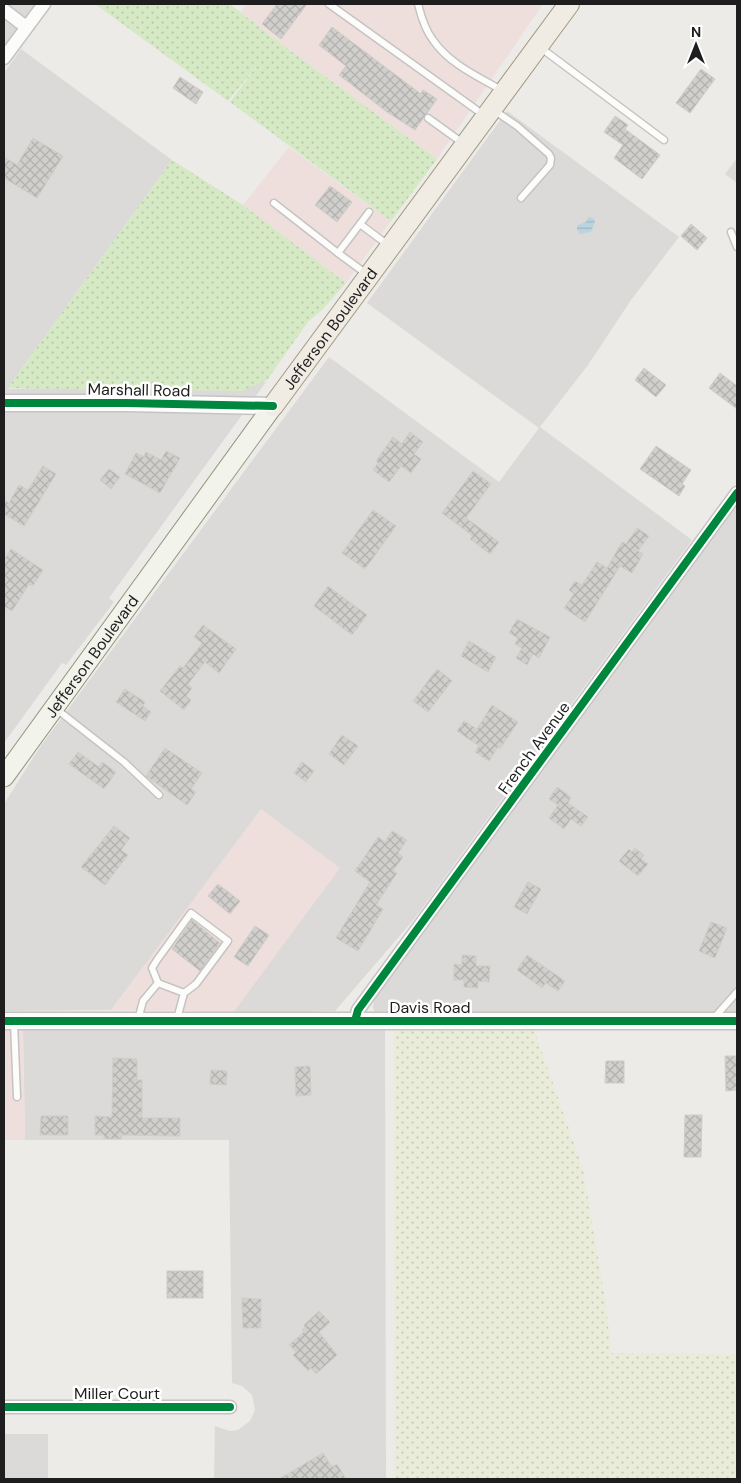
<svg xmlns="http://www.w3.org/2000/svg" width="741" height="1483" font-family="'DM Sans',sans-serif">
<defs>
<pattern id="farmland-dots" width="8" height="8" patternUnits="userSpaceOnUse" patternTransform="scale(1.25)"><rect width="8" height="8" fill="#eaecda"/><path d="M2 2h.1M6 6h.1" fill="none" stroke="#c8cabb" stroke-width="1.8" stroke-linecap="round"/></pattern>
<pattern id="grass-dots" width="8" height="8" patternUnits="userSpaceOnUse" patternTransform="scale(1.25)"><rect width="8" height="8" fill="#d6e9c5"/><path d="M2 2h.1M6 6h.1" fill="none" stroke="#b7c7a9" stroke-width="1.8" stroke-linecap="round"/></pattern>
<pattern id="water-rules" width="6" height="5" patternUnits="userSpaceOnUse" patternTransform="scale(1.25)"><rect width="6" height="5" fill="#bad5df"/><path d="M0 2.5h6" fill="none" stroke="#9fb6bf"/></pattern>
<pattern id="building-cross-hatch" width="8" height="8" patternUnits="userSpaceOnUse" patternTransform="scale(1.25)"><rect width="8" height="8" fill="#d0cfcc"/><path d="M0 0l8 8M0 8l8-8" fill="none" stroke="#b2b1af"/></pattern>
</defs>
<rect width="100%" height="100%" fill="#ecebe7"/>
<!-- residential -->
<g fill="#dbdad8">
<polygon points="4,4 40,4 4,53"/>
<polygon points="21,49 172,160 10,385 9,389 266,382 109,598 114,602 66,665 62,663 4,743 4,73"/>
<polygon points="507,111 679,237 631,300 588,365 540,427 692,540 415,918 335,1011 232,1014 339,868 261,810 111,1010 4,1011 4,804 40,747 329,357 499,482 539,428 367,303"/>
<polygon points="737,158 737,183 725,174"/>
<polygon points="737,499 737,1013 375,1013 373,1008 374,1000"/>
<polygon points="23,1028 385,1029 386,1479 214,1479 215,1426 230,1431 238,1430 250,1421 255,1410 252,1395 242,1386 232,1383 229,1140 25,1140"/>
<rect x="4" y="1434" width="44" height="45"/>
</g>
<!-- commercial -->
<g fill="#eedfdc">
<polygon points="246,4 543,4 437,159 276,40 241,12"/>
<polygon points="289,147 391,221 346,283 243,205"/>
<polygon points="261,809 340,868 232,1014 187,1011 111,1010"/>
<polygon points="4,1028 23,1028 25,1140 4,1140"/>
</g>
<!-- farmland -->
<polygon fill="url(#farmland-dots)" points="394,1029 534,1029 583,1169 606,1305 611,1353 737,1354 737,1479 395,1479"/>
<!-- grass -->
<g fill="url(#grass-dots)">
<polygon points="95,4 230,4 276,40 437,159 391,221 230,102 259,63 228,101"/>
<polygon points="172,160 243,205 346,283 323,309 308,322 267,380 242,391 9,388 10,385"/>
</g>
<!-- water -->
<polygon fill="url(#water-rules)" points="588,217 594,218 595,222 591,232 580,234 577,230 577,225 586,222"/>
<!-- building -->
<g fill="url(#building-cross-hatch)" stroke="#cfcdc8">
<polygon points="277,4 307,4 281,39 262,24"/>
<polygon points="332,27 421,94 423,90 437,99 415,130 387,112 339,75 346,66 319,45"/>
<polygon points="701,69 715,79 690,113 676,103"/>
<polygon points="180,77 203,92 196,104 173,88"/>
<polygon points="615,116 628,125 625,129 660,155 642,179 614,158 623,145 604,132"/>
<polygon points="33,138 63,156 37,198 4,178 4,157 17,165"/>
<polygon points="330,186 352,202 337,222 315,205"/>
<polygon points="691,224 707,238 697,250 681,236"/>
<polygon points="644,368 666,385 656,397 635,380"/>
<polygon points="720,373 737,386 737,409 709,388"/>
<polygon points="410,432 423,442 414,454 421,459 411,473 401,466 389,482 373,470 378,463 376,461 393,437 402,444"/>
<polygon points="656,446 691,470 682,484 685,486 679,496 640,469"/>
<polygon points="166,451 180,458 160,493 125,474 136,453 144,457 146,452 161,460"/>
<polygon points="43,466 56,474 24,526 4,514 4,500 9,503 19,485 28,490"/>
<polygon points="109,469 120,477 111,489 100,480"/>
<polygon points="473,471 491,484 466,518 499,542 490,554 470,539 473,536 442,513"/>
<polygon points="373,510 396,526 365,569 342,553"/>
<polygon points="637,528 649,536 638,551 643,554 632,573 620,566 585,622 564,608 574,594 569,590 575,581 582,585 597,562 607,568 622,542 626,544"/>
<polygon points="11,549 43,570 33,586 29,584 12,611 4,606 4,560"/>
<polygon points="328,586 367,615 352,635 314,606"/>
<polygon points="517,619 550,637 539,658 533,654 527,665 516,658 522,648 515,644 518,638 509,633"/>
<polygon points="203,625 236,649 219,673 205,662 188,684 192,688 186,696 191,700 184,710 160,691 180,666 183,668 202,643 194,637"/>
<polygon points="469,641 496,657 488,672 461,656"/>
<polygon points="437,669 452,681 428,712 413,701"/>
<polygon points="125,689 145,702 143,706 151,712 145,721 116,702"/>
<polygon points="492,705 518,722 500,749 498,747 489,761 475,752 479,746 457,731 464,721 477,729"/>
<polygon points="342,735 358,746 344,765 329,754"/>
<polygon points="165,748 202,773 191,789 196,792 187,805 146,776"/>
<polygon points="78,752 99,767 102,762 116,772 104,789 69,764"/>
<polygon points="302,762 314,771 306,782 294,773"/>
<polygon points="557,787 571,797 568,803 588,817 581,826 571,819 564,829 549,818 558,805 549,799"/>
<polygon points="114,826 130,838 121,850 128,855 105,885 81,867"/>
<polygon points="392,831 407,840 398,853 403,857 393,871 397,873 376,905 383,909 358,951 336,938 370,882 355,871 378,837 385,842"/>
<polygon points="635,848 644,855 641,859 648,864 638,876 619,861 629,849 632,852"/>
<polygon points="528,882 541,889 527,914 514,907"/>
<polygon points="218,884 240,901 230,914 208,896"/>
<polygon points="192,920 220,943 200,971 172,949"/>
<polygon points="711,922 727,928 715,958 699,951"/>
<polygon points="255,926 269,935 248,966 234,957"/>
<polygon points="462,955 476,956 476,966 490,966 489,982 478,981 478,988 464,987 464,980 454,980 454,964 462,965"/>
<polygon points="527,955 565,981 558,991 546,983 542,988 517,970"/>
<polygon points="725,1056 737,1056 737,1090 726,1091"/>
<polygon points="113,1058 137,1059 137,1080 142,1080 142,1118 180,1118 180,1136 122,1135 121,1139 104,1139 104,1135 95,1135 95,1116 112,1117"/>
<polygon points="606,1061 624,1061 624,1083 605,1083"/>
<polygon points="310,1066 311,1095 296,1096 295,1067"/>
<polygon points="211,1070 227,1071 226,1085 210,1084"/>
<polygon points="685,1115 702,1115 701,1157 684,1157"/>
<polygon points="41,1116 68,1116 68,1135 40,1135"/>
<rect x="167" y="1271" width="36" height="27"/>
<polygon points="242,1298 261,1299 261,1328 243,1328"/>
<polygon points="319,1311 330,1322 319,1332 337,1355 316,1374 311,1368 308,1371 293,1355 296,1352 289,1345 304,1332 302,1330 305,1327 304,1325"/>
<polygon points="323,1453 332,1467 337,1464 346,1479 279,1479"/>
</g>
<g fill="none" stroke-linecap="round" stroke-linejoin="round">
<!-- service casing -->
<g stroke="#c5c4c3" stroke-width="9">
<g id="service">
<polyline points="329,4 485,116"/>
<path d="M418,4C421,16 425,30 433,40C449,64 479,77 503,91"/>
<polyline points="541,48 664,140"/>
<polyline points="495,111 517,126 549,154 551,158 550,165 521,198"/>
<polyline points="428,118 464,144"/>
<polyline points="274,203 338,253"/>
<polyline points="360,224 369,212"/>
<polyline points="731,232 737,247"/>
<polyline points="368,275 338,253 360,224 388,245"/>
<polyline points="55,708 124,762 159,795"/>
<polyline points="158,983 152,968 157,960 191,913 228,941 196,984 184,993"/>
<polyline points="714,1018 737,992"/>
<polyline points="138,1020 143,1001 158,983 184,993 177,1019"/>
<polyline points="14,1022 17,1097"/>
</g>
</g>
<!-- minor casing -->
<g stroke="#c5c4c3" stroke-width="15">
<g id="minor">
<polyline points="4,10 26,27"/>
<polyline points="4,58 44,4"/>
<polyline points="355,1021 358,1010 737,493"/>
<polyline points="4,1407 230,1407"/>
</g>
</g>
<!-- tertiary casing -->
<g stroke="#c5c4c3" stroke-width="19">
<g id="tertiary">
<polyline points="4,403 126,403 273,406"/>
<polyline points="4,1021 737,1021"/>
</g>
</g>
<!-- secondary casing -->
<g stroke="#92967f" stroke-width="21">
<g id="secondary">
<path id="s1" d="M4,777L273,406"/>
</g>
</g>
<!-- primary casing -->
<g stroke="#a29a83" stroke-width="22">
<g id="primary">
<path id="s2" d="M273,406L569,4"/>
</g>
</g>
<!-- service -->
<use href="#service" stroke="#fcfcfb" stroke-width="6"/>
<!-- minor -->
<use href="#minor" stroke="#fcfcfb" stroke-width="12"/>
<!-- tertiary -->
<use href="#tertiary" stroke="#fcfcfb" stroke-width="16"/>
<!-- secondary -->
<use href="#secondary" stroke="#f2f3ea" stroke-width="19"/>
<!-- primary -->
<use href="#primary" stroke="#f0ece4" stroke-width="20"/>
<!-- cycleway casing -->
<g stroke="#fff" stroke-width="11">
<g id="cycleway">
<polyline points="4,403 126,403 273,406"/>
<polyline points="4,1021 737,1021"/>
<polyline points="355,1021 358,1010 737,493"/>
<polyline points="4,1407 230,1407"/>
</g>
</g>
<!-- cycleway -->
<use href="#cycleway" stroke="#00873e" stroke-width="8"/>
</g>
<g text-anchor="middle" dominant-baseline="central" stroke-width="5" stroke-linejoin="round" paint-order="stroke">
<!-- street labels -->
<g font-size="16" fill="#1e1e1e" stroke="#fff">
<text stroke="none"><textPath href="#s2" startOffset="96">Jefferson Boulevard</textPath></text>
<text transform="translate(139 390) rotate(1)">Marshall Road</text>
<text stroke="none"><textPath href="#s1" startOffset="149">Jefferson Boulevard</textPath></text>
<text transform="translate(534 748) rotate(-54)">French Avenue</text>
<text x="430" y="1007">Davis Road</text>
<text x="117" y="1393">Miller Court</text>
</g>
</g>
<!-- border -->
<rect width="741" height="1483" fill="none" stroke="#1e1e1e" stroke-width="10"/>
<!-- north arrow -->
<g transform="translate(696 45)" stroke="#ffffff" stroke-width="4" paint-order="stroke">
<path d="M0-4L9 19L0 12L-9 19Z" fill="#1e1e1e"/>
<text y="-8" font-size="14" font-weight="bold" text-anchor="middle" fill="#1e1e1e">N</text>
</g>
</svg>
